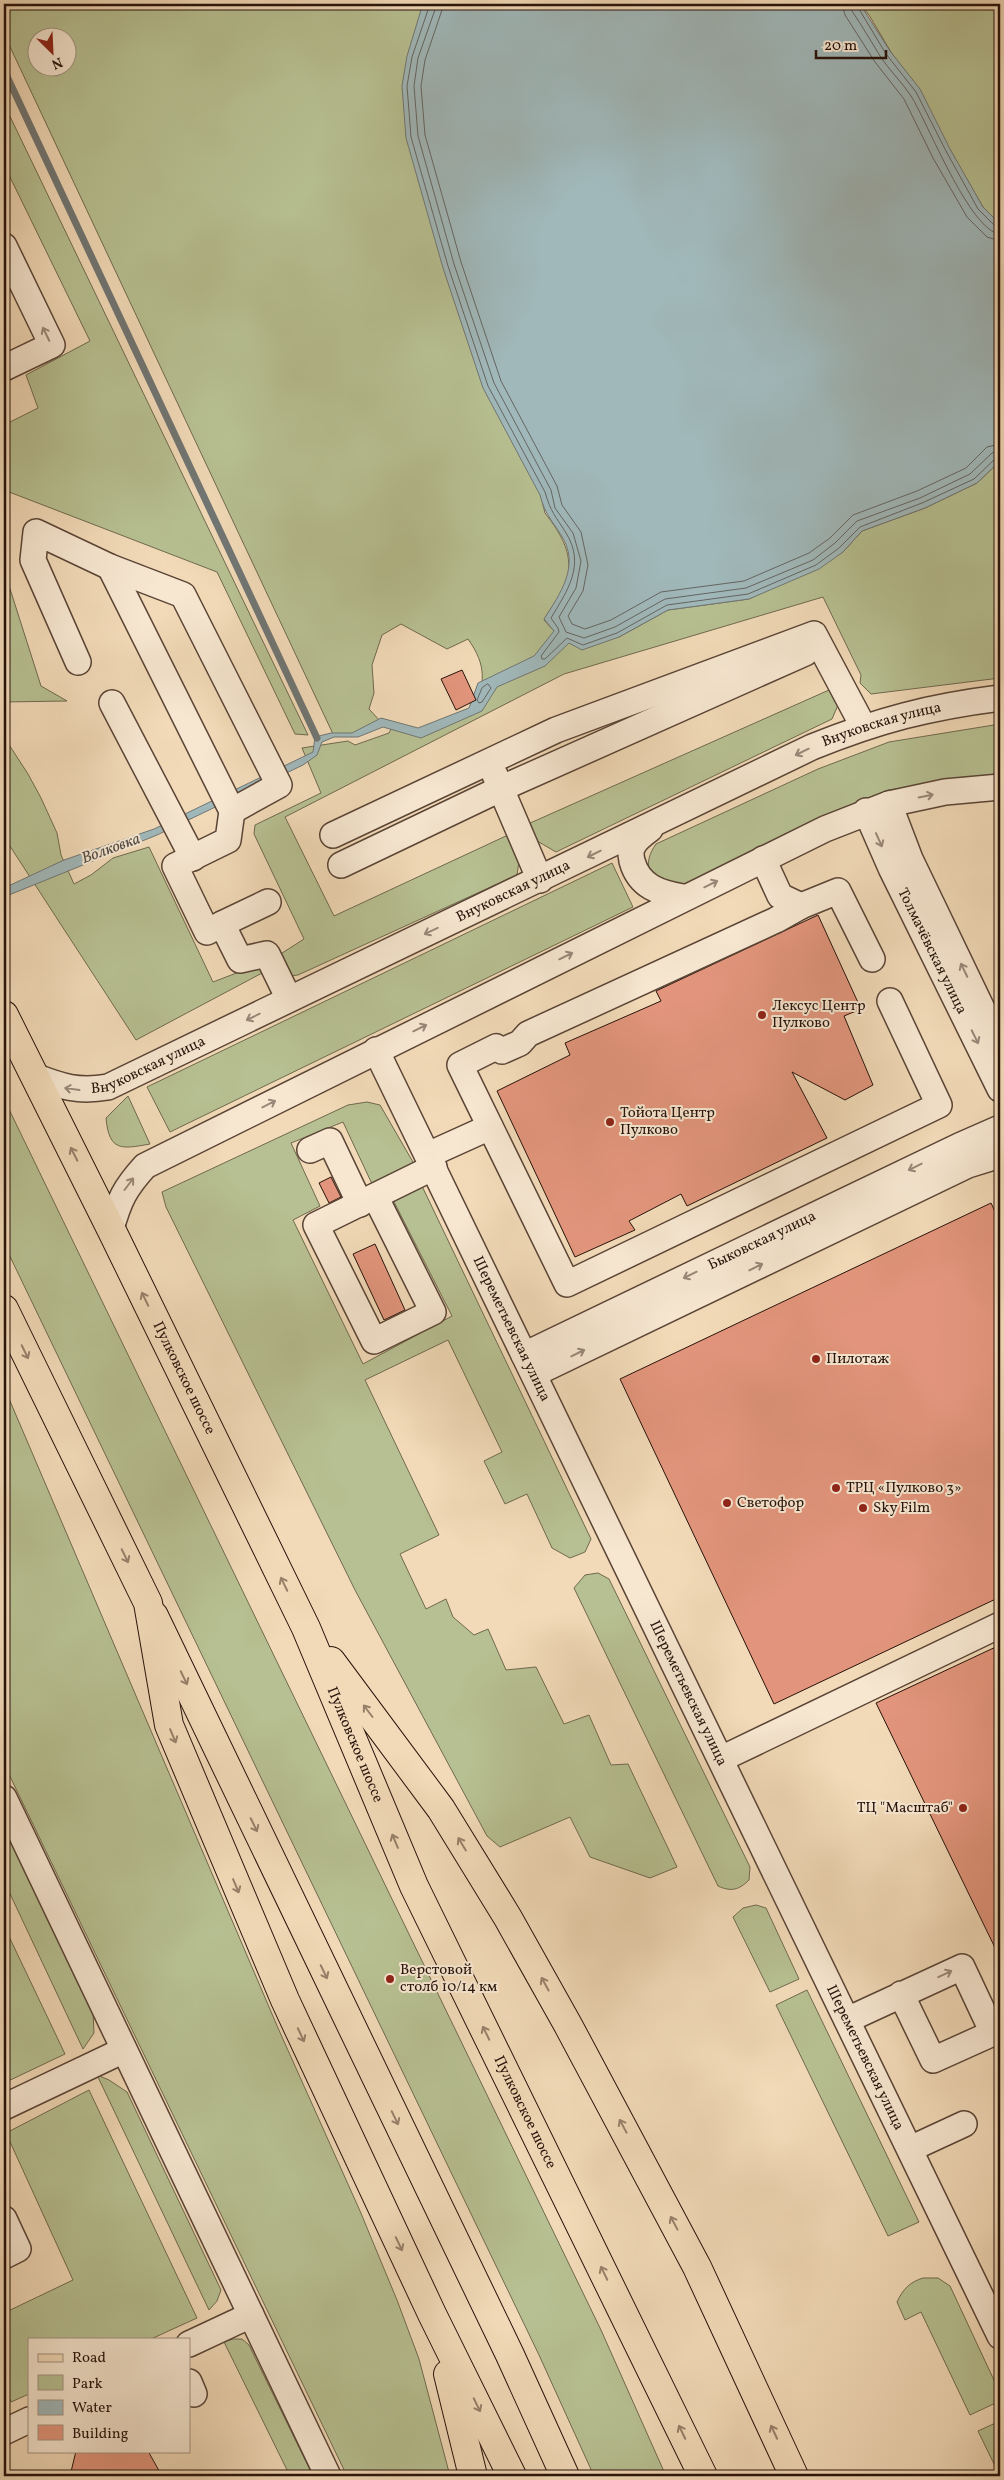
<svg xmlns="http://www.w3.org/2000/svg" width="1004" height="2480" font-family="Vollkorn,serif">
<rect width="100%" height="100%" fill="#f2dab8"/>
<filter id="stains"><feTurbulence type="fractalNoise" baseFrequency=".004" numOctaves="4"/><feColorMatrix values="0 0 0 0 .2 0 0 0 0 .09 0 0 0 0 .02 0 0 0 .5 -.17"/></filter>
<radialGradient id="worn" r=".72"><stop offset=".6" stop-color="#630" stop-opacity="0"/><stop offset="1" stop-color="#630" stop-opacity=".3"/></radialGradient>
<!-- green -->
<g fill="#b7c092" stroke="#6f694e" fill-rule="evenodd">
<path d="M4,4H427L421,10L545,513C561,534 575,555 566,583C562,596 550,608 544,620L554,631L619,637L668,610L749,599L843,552L862,531L925,508L977,483L1000,461V678L871,694L860,683L861,675L823,597L564,674L285,817L334,916L508,835L519,861L517,875L298,975L289,976L279,955L304,939L254,834L255,825L321,793L302,748L348,741L355,745L389,733L393,725L419,734L474,711C485,682 487,666 468,639L447,649L401,624L382,635L372,665L374,693L369,709L381,722L353,735L333,734L4,34ZM38,38H68V68H38Z"/>
<polygon points="860,4 1000,4 1000,224 983,207 869,15"/>
<polygon points="4,104 308,735 295,734 217,572 4,490 4,425 38,408 26,375 90,341 9,175 4,177"/>
<polygon points="4,570 41,686 67,701 4,702"/>
<polygon points="829,690 838,705 832,719 556,852 532,838 528,824"/>
<path d="M1000,724V775L888,790L822,816L681,887L649,873C647,862 649,854 656,844L818,769L889,742Z"/>
<polygon points="4,737 28,774 41,798 57,833 61,855 74,884 91,875 113,858 149,847 213,982 260,964 264,972 136,1040 4,837"/>
<polygon points="612,863 633,907 170,1132 147,1087"/>
<path d="M128,1096L150,1144C122,1149 109,1152 106,1118Z"/>
<polygon points="4,1099 601,2330 666,2476 594,2476 539,2355 4,1244"/>
<polygon points="367,1102 380,1105 417,1169 373,1186 343,1122 291,1143 320,1206 293,1220 363,1364 452,1316 392,1198 421,1184 591,1539 585,1552 570,1558 552,1548 527,1494 505,1504 484,1461 502,1452 448,1340 365,1380 439,1535 400,1554 426,1609 446,1599 453,1617 474,1635 488,1629 506,1670 536,1667 564,1724 589,1715 611,1765 628,1764 677,1867 650,1878 590,1857 570,1817 500,1847 487,1836 355,1590 166,1207 162,1192 348,1105"/>
<polygon points="4,1387 278,2028 360,2211 397,2300 419,2359 450,2476 347,2476 4,1764"/>
<path d="M598,1573L609,1579L750,1867L749,1880C739,1890 731,1892 718,1886L574,1588L585,1575Z"/>
<polygon points="4,1825 93,2012 94,2033 83,2049 4,1881"/>
<polygon points="756,1905 766,1908 799,1979 770,1992 733,1917 743,1908"/>
<polygon points="4,1926 65,2054 4,2083"/>
<polygon points="807,1990 919,2222 888,2236 776,2005"/>
<polygon points="97,2075 109,2080 127,2092 221,2290 217,2301 209,2310"/>
<polygon points="89,2090 197,2318 151,2339 29,2339 29,2394 11,2402 4,2386 4,2313 73,2280 6,2133"/>
<path d="M923,2278H938L950,2286L1000,2393V2401L970,2415L921,2312L905,2320L897,2302C903,2289 910,2282 923,2278Z"/>
<polygon points="233,2339 242,2339 249,2345 313,2476 290,2476 224,2342"/>
<polygon points="1000,2421 1000,2466 996,2468 978,2431"/>
</g>
<!-- water -->
<path fill="#a0b8ba" stroke="#707674" d="M427,4H860L890,51L920,89L950,149L983,207L1000,224V461L977,483L925,508L862,531L843,552L819,569L749,599L668,610L619,637L582,650L569,643L545,666L497,687L482,711L421,738L383,727L358,737H334L322,742L317,755L303,765L157,835L4,897V888L64,860L154,829L313,752L315,737L331,733H352L381,718L418,728L469,708L478,683L534,656L554,631L544,619C560,594 581,565 561,535C551,519 545,514 540,495L483,388L443,268L406,138L402,86L407,56L421,10Z"/>
<g fill="none" stroke-linecap="round" stroke-linejoin="round">
<!-- shore -->
<g stroke="#646562" stroke-width="1">
<path d="M430,4L412,57L407,86L411,137L448,266L488,386L545,492C551,513 555,515 566,533C586,565 567,591 551,618L558,628L559,632L541,656L542,659H545L567,638L583,645L617,633L667,605L748,594L816,565L839,548L860,527L922,503L974,479L995,459L1000,457"/>
<polyline points="437,4 418,58 414,86 418,136 454,264 494,383 551,490 555,508 573,533 581,561 576,588 559,617 566,632 584,638 615,627 665,599 746,588 813,560 835,543 857,521 920,498 970,474 992,453 1000,451"/>
<polyline points="444,4 425,60 421,86 425,135 461,262 501,381 557,486 562,505 581,532 588,565 583,591 568,616 572,624 585,629 611,620 661,592 744,581 809,553 830,538 853,515 917,491 966,468 987,447 1000,444"/>
<polyline points="842,4 845,15 875,62 904,99 933,158 967,217 987,237 1000,241"/>
<path d="M850,4L852,11C862,26 871,41 880,56C889,70 902,82 911,96C927,121 970,232 1000,234"/>
<polyline points="856,4 886,54 916,92 946,151 978,209 995,226 1000,227"/>
<polygon points="488,684 491,688 482,702 479,703 477,700 482,688"/>
</g>
<!-- stream -->
<polyline stroke="#707674" stroke-width="7" points="4,70 317,738"/>
</g>
<!-- building -->
<g fill="#e2957c" stroke="#27120b">
<polygon points="462,670 476,700 456,710 441,679"/>
<polygon points="818,915 861,1009 844,1016 873,1085 845,1100 792,1072 827,1138 687,1206 681,1194 629,1221 635,1230 575,1257 497,1091 570,1055 565,1043 661,1001 656,991"/>
<polygon points="331,1177 341,1197 329,1203 319,1183"/>
<polygon points="991,1203 1000,1222 1000,1597 774,1704 620,1379"/>
<polygon points="375,1244 405,1310 384,1320 353,1254"/>
<polygon points="1000,1645 1000,1958 876,1703"/>
<polygon points="76,2451 148,2451 162,2476 70,2476"/>
</g>
<g fill="none" stroke-linecap="round" stroke-linejoin="round">
<!-- minor casing -->
<g stroke="#5a4436" stroke-width="28">
<g id="minor">
<polyline points="4,246 52,345 4,368"/>
<polyline points="110,567 232,811 228,840 175,866 207,932 222,924 240,960 267,954 289,999"/>
<polyline points="78,662 33,560 36,532 110,567 183,595 279,785 232,811"/>
<polyline points="112,703 193,858"/>
<polyline points="495,775 540,880"/>
<polyline points="889,804 910,859 1000,1046"/>
<path id="s1" d="M866,811L891,868L1000,1089"/>
<path d="M650,829C645,833 636,839 633,846C630,850 631,857 632,861C639,887 660,893 683,897"/>
<polyline points="333,835 556,730 814,634 863,726"/>
<polyline points="763,859 780,896 801,906"/>
<polyline points="341,865 500,789 805,653"/>
<polyline points="222,924 268,902"/>
<polyline points="872,959 838,891 801,906 776,920 528,1034 520,1043 502,1051 496,1047 460,1065 567,1284 939,1105 890,1001"/>
<path id="s2" d="M376,1050L1000,2336"/>
<path id="s3" d="M34,1076C62,1087 78,1092 108,1087L812,747C879,720 929,707 1000,698"/>
<polyline points="310,1150 330,1141 360,1204"/>
<polyline points="428,1155 490,1127"/>
<polyline points="375,1196 433,1312 374,1341 316,1225 434,1167"/>
<path d="M111,1229C119,1200 125,1188 145,1166L825,829L889,804L945,792L1000,787"/>
<path id="s4" d="M524,1355L959,1146L1000,1128"/>
<polyline points="534,1374 968,1165 1000,1155"/>
<polyline points="721,1759 1000,1625"/>
<polyline points="4,1798 328,2476"/>
<polyline points="847,2020 962,1967 993,2033 933,2060 901,1994"/>
<polyline points="4,2107 124,2050"/>
<polyline points="910,2149 964,2124"/>
<polyline points="4,2219 18,2249 4,2256"/>
<polyline points="189,2344 251,2315"/>
<polyline points="189,2382 194,2394"/>
<polyline points="4,2432 29,2420"/>
</g>
</g>
<!-- major casing -->
<g stroke="#27120b" stroke-width="30">
<polyline id="major" points="154,1616 510,2355 565,2476"/>
</g>
<!-- highway casing -->
<g stroke="#27120b" stroke-width="30">
<g id="highway">
<path id="s5" d="M4,1015L111,1229L306,1628L414,1886L703,2476"/>
<polyline points="4,1309 148,1603 169,1725 285,2000 432,2314 512,2476"/>
<polyline points="331,1661 441,1809 508,1918 568,2025 697,2267 794,2476"/>
<polyline points="448,2374 473,2476"/>
</g>
</g>
<!-- minor -->
<use href="#minor" stroke="#f7e7d1" stroke-width="25"/>
<!-- major -->
<use href="#major" stroke="#f2dab8" stroke-width="28"/>
<!-- highway -->
<use href="#highway" stroke="#f2dab8" stroke-width="28"/>
</g>
<!-- one-way arrows -->
<defs><path id="oneway-shaft" d="M-6 0H5M1.5-3L5.5 0L1.5 3" fill="none" stroke-width="1.6" stroke-linecap="round" stroke-linejoin="round" transform="scale(1.25)"/></defs>
<g stroke="#998778">
<use href="#oneway-shaft" transform="translate(46 334) rotate(-116)"/>
<use href="#oneway-shaft" transform="translate(802 752) rotate(154)"/>
<use href="#oneway-shaft" transform="translate(926 796) rotate(-12)"/>
<use href="#oneway-shaft" transform="translate(879 840) rotate(66)"/>
<use href="#oneway-shaft" transform="translate(594 854) rotate(154)"/>
<use href="#oneway-shaft" transform="translate(711 884) rotate(-26)"/>
<use href="#oneway-shaft" transform="translate(431 931) rotate(155)"/>
<use href="#oneway-shaft" transform="translate(566 956) rotate(-26)"/>
<use href="#oneway-shaft" transform="translate(964 970) rotate(-116)"/>
<use href="#oneway-shaft" transform="translate(253 1017) rotate(154)"/>
<use href="#oneway-shaft" transform="translate(420 1028) rotate(-26)"/>
<use href="#oneway-shaft" transform="translate(975 1037) rotate(64)"/>
<use href="#oneway-shaft" transform="translate(72 1089) rotate(-172)"/>
<use href="#oneway-shaft" transform="translate(269 1104) rotate(-27)"/>
<use href="#oneway-shaft" transform="translate(915 1167) rotate(154)"/>
<use href="#oneway-shaft" transform="translate(129 1184) rotate(-53)"/>
<use href="#oneway-shaft" transform="translate(756 1267) rotate(-26)"/>
<use href="#oneway-shaft" transform="translate(690 1275) rotate(154)"/>
<use href="#oneway-shaft" transform="translate(578 1353) rotate(-26)"/>
<use href="#oneway-shaft" transform="translate(945 1974) rotate(-25)"/>
</g>
<g stroke="#97806a">
<use href="#oneway-shaft" transform="translate(74 1154) rotate(-117)"/>
<use href="#oneway-shaft" transform="translate(145 1299) rotate(-116)"/>
<use href="#oneway-shaft" transform="translate(25 1352) rotate(64)"/>
<use href="#oneway-shaft" transform="translate(125 1556) rotate(64)"/>
<use href="#oneway-shaft" transform="translate(284 1584) rotate(-116)"/>
<use href="#oneway-shaft" transform="translate(184 1678) rotate(64)"/>
<use href="#oneway-shaft" transform="translate(368 1711) rotate(-127)"/>
<use href="#oneway-shaft" transform="translate(173 1736) rotate(67)"/>
<use href="#oneway-shaft" transform="translate(254 1825) rotate(64)"/>
<use href="#oneway-shaft" transform="translate(395 1841) rotate(-113)"/>
<use href="#oneway-shaft" transform="translate(462 1844) rotate(-121)"/>
<use href="#oneway-shaft" transform="translate(236 1886) rotate(67)"/>
<use href="#oneway-shaft" transform="translate(324 1972) rotate(64)"/>
<use href="#oneway-shaft" transform="translate(545 1984) rotate(-119)"/>
<use href="#oneway-shaft" transform="translate(486 2033) rotate(-116)"/>
<use href="#oneway-shaft" transform="translate(301 2035) rotate(65)"/>
<use href="#oneway-shaft" transform="translate(395 2118) rotate(64)"/>
<use href="#oneway-shaft" transform="translate(623 2126) rotate(-118)"/>
<use href="#oneway-shaft" transform="translate(674 2223) rotate(-118)"/>
<use href="#oneway-shaft" transform="translate(399 2244) rotate(65)"/>
<use href="#oneway-shaft" transform="translate(604 2273) rotate(-116)"/>
<use href="#oneway-shaft" transform="translate(477 2405) rotate(64)"/>
<use href="#oneway-shaft" transform="translate(682 2432) rotate(-116)"/>
<use href="#oneway-shaft" transform="translate(774 2432) rotate(-115)"/>
</g>
<!-- markers -->
<g fill="#8f2418" stroke="#f7e7d1" stroke-width="2">
<circle cx="762" cy="1015" r="5"/>
<circle cx="610" cy="1122" r="5"/>
<circle cx="816" cy="1359" r="5"/>
<circle cx="836" cy="1488" r="5"/>
<circle cx="727" cy="1503" r="5"/>
<circle cx="863" cy="1508" r="5"/>
<circle cx="963" cy="1808" r="5"/>
<circle cx="390" cy="1979" r="5"/>
</g>
<g text-anchor="middle" dominant-baseline="central" stroke-width="4" stroke-linejoin="round" paint-order="stroke">
<!-- street labels -->
<g font-size="15" fill="#27120b" stroke="#f7e7d1">
<text stroke="none"><textPath href="#s3" startOffset="931">Внуковская улица</textPath></text>
<text stroke="none"><textPath href="#s3" startOffset="526">Внуковская улица</textPath></text>
<text stroke="none"><textPath href="#s1" startOffset="155">Толмачёвская улица</textPath></text>
<text stroke="none"><textPath href="#s3" startOffset="121">Внуковская улица</textPath></text>
<text stroke="none"><textPath href="#s4" startOffset="264">Быковская улица</textPath></text>
<text stroke="none"><textPath href="#s2" startOffset="310">Шереметьевская улица</textPath></text>
<text stroke="none"><textPath href="#s5" startOffset="405">Пулковское шоссе</textPath></text>
<text stroke="none"><textPath href="#s2" startOffset="715">Шереметьевская улица</textPath></text>
<text stroke="none"><textPath href="#s5" startOffset="810">Пулковское шоссе</textPath></text>
<text stroke="none"><textPath href="#s2" startOffset="1120">Шереметьевская улица</textPath></text>
<text stroke="none"><textPath href="#s5" startOffset="1215">Пулковское шоссе</textPath></text>
</g>
<!-- poi labels -->
<g font-size="15" fill="#27120b" stroke="#f7e7d1" text-anchor="start">
<text x="772" y="1006">Лексус Центр<tspan x="772" dy="17">Пулково</tspan></text>
<text x="620" y="1113">Тойота Центр<tspan x="620" dy="17">Пулково</tspan></text>
<text x="826" y="1359">Пилотаж</text>
<text x="846" y="1488">ТРЦ «Пулково 3»</text>
<text x="737" y="1503">Светофор</text>
<text x="873" y="1508">Sky Film</text>
<text x="953" y="1808" text-anchor="end">ТЦ "Масштаб"</text>
<text x="400" y="1970">Верстовой<tspan x="400" dy="17">столб 10/14 км</tspan></text>
</g>
<!-- water labels -->
<g font-size="16" font-style="italic" fill="#514c48" stroke="#f7e7d1">
<text transform="translate(111 849) rotate(-20)">Волковка</text>
</g>
</g>
<!-- margin -->
<rect width="1004" height="2480" fill="none" stroke="#f2dab8" stroke-width="20"/>
<rect x="5" y="5" width="994" height="2470" fill="none" stroke="#27120b" stroke-width="2.5"/>
<rect x="10" y="10" width="984" height="2460" fill="none" stroke="#27120b"/>
<!-- legend -->
<rect x="28" y="2338" width="162" height="115" fill="#f7e7d1" stroke="#a49282"/>
<rect x="38" y="2354" width="25" height="8" fill="#f2dab8" stroke="#a49282"/>
<text x="72" y="2362" font-size="15" fill="#27120b">Road</text>
<rect x="38" y="2375" width="25" height="15" fill="#b7c092" stroke="#a49282"/>
<text x="72" y="2388" font-size="15" fill="#27120b">Park</text>
<rect x="38" y="2400" width="25" height="15" fill="#a0b8ba" stroke="#a49282"/>
<text x="72" y="2412" font-size="15" fill="#27120b">Water</text>
<rect x="38" y="2425" width="25" height="15" fill="#e2957c" stroke="#a49282"/>
<text x="72" y="2438" font-size="15" fill="#27120b">Building</text>
<!-- north arrow -->
<g transform="translate(52 52) rotate(156)"><circle r="24" fill="#f7e7d1" stroke="#a49282"/>
<path d="M0-4L9 19L0 12L-9 19Z" fill="#8f2418"/>
<text y="-8" font-size="14" font-weight="bold" text-anchor="middle" fill="#27120b">N</text>
</g>
<!-- scale -->
<path d="M816 50v8h70v-8" fill="none" stroke="#27120b" stroke-width="2.5"/>
<text x="824" y="50" font-size="15" fill="#27120b" stroke="#f7e7d1" stroke-width="4" paint-order="stroke">20 m</text>
<rect width="100%" height="100%" filter="url(#stains)"/>
<rect width="100%" height="100%" fill="url(#worn)"/>
</svg>
